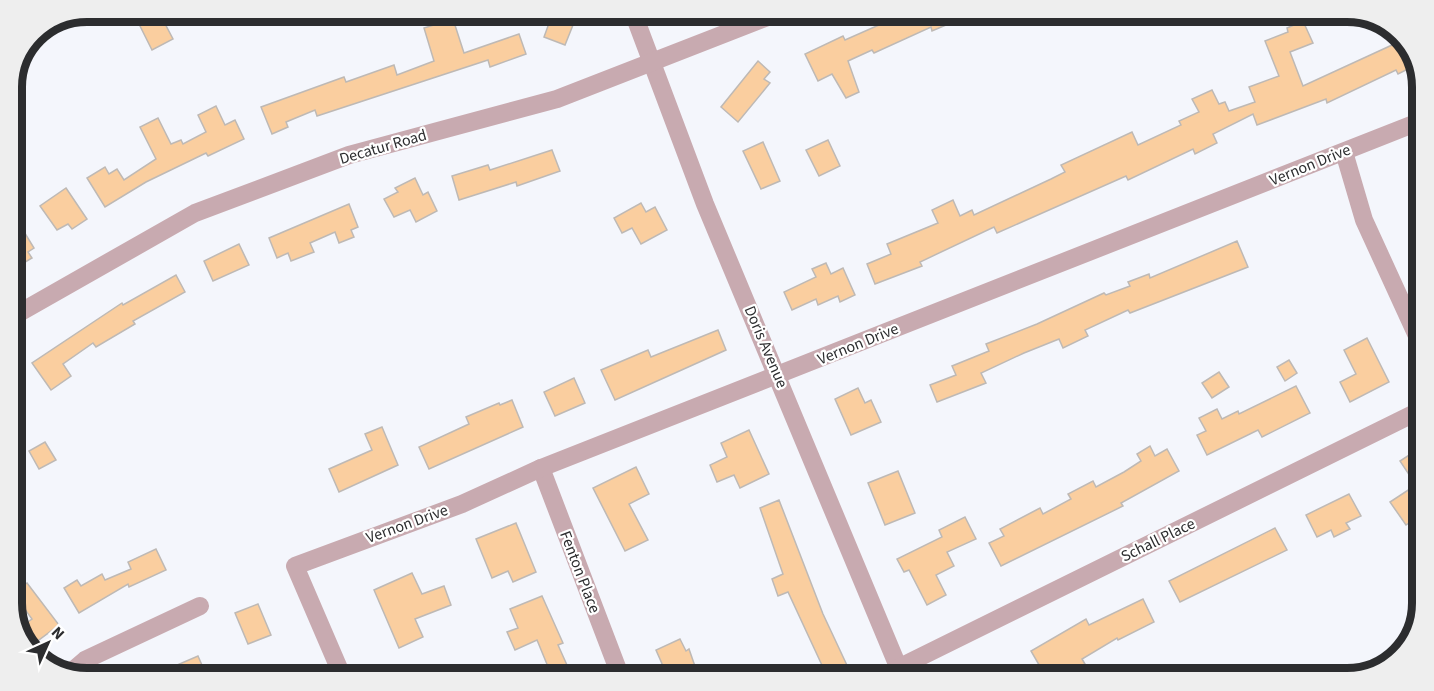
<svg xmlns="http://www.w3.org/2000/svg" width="1434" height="691" font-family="'Source Sans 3',sans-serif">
<rect width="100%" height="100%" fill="#f4f6fc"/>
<!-- building -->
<g fill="#face9f" stroke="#beb9b5" stroke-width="1.5">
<polygon points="133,12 153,12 158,22 163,20 173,39 152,50"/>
<polygon points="552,15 577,15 565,45 544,37"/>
<polygon points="897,17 965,17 932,31 931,27 874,53 872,50 848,61 859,92 846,98 832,74 818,81 805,54 843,36 845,40"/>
<polygon points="453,19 464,53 519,34 526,54 490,67 488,60 317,116 315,110 286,122 288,127 272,134 261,107 344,77 346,82 394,65 397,75 434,61 424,28"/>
<polygon points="1303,21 1313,43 1290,52 1303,86 1403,40 1409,45 1416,65 1398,74 1396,70 1327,103 1326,99 1257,125 1253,114 1213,134 1217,143 1195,154 1193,149 1128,180 1126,176 997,233 994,227 920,262 922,266 875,284 867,264 891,254 887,244 938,223 932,210 953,200 960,216 972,210 974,215 1051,179 1065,172 1061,165 1132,132 1138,145 1181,125 1179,121 1199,112 1192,99 1212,90 1219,104 1225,102 1229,111 1255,102 1249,87 1279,76 1265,41 1288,32 1287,28"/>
<polygon points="758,61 770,72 764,79 770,83 738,122 721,107"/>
<polygon points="216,106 225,125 235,120 244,139 208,156 206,153 146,182 105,207 87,178 105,167 109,174 117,169 124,180 156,159 140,127 158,118 171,144 181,140 183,144 206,132 198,115"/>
<polygon points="828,140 840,166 819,176 806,150"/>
<polygon points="763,142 780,181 761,189 743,151"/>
<polygon points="552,150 560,171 517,186 516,182 459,200 452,176 488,165 490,170"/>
<polygon points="415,178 423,195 428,192 437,211 416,222 410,210 394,217 384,199 398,192 395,188"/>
<polygon points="66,188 87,219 72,229 68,224 57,230 40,206"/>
<polygon points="641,203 646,212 655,207 667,230 641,244 632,228 622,233 614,218"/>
<polygon points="349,204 358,227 351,230 354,237 339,243 335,232 310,243 314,252 291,261 288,253 277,258 269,238"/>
<polygon points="12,212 34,248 28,252 32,258 12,270"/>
<polygon points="1237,241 1248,267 1130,313 1128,310 1085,330 1088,336 1063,348 1059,339 1024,353 981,373 986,383 937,402 930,385 956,375 952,366 989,351 986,344 1037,324 1104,293 1106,295 1130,286 1128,282 1149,274 1150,278"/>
<polygon points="239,244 249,265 213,281 204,261"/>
<polygon points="826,263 831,274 843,268 855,295 840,302 838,296 818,305 816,299 792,310 784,292 816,277 812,269"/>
<polygon points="176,275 185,292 133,321 135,324 96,347 93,343 63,364 71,376 51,390 32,363 122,303 123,305"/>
<polygon points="718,330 726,350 615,400 601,370 648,350 651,357"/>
<polygon points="1367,338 1389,382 1350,402 1340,382 1356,374 1344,350"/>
<polygon points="1289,360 1297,373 1285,381 1277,367"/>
<polygon points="1219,372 1229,387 1212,398 1202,383"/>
<polygon points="574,378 585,403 555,416 544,392"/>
<polygon points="1296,386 1310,413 1262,437 1258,430 1207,455 1197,435 1206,431 1199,418 1217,409 1222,419 1238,411 1239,414"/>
<polygon points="858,388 865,403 871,400 881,422 851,435 835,399"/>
<polygon points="512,400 523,427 429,469 419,447 469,424 466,417 499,403 500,405"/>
<polygon points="382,427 398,465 339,492 329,469 372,450 365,434"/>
<polygon points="749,430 769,474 740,488 734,475 717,482 710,465 727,457 721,443"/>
<polygon points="45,442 56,460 39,469 29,451"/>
<polygon points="1150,446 1155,456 1167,449 1179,471 1121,503 1123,506 1001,566 989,543 1004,536 1000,529 1040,508 1043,514 1071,499 1068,494 1093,481 1096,487 1124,472 1141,461 1137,454"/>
<polygon points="1417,450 1416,518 1406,525 1390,502 1416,485 1400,461"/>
<polygon points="636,467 649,494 629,504 648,540 625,551 593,488"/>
<polygon points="898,471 915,513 885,525 868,483"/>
<polygon points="1349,494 1361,516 1346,523 1350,529 1334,537 1331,530 1317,537 1306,515"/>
<polygon points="779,500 823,614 852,676 827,676 788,592 778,596 772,579 783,574 760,508"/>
<polygon points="965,517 976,539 947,552 954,566 936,575 946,595 927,605 909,570 904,572 897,559 942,537 939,530"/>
<polygon points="516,523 536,572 513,582 508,571 492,578 476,539"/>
<polygon points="1275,528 1287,550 1180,602 1169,581"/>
<polygon points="156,549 166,570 129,587 128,584 79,613 64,588 77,580 81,586 102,574 105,580 131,569 128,562"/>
<polygon points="412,573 422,594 444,586 451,605 415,619 423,637 399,648 374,590"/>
<polygon points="27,583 59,625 28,648 19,628 32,619 13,593"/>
<polygon points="542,596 563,643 558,645 571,674 551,674 537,640 515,650 507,632 518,628 510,609"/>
<polygon points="1143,599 1154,622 1118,640 1117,638 1082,659 1085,664 1063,677 1058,677 1051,666 1042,670 1031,651 1086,619 1089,625"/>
<polygon points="258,604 271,635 248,644 235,613"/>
<polygon points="680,639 686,651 689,649 698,675 667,675 656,650"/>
<polygon points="198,656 205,672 161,672"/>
</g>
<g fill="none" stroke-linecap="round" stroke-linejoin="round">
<!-- minor -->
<g stroke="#c8aab0" stroke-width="18">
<polyline points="634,15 705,204 902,676"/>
<polyline points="1344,152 1364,220 1418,338"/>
<polyline points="12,317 195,213 349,155 557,99 770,16"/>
<polyline points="541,468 620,675"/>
<polyline points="898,668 1417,412"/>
<polyline points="71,672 85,660 200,606"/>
<polyline points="341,673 295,566 462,504 541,468 1421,121"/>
</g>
</g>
<g text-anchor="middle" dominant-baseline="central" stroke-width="4.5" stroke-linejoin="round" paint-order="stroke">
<!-- street labels -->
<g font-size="16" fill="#2c2d2f" stroke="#fff">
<text transform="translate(383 147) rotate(-16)">Decatur Road</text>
<text transform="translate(1310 165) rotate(-22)">Vernon Drive</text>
<text transform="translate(858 344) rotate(-22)">Vernon Drive</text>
<text transform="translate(766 347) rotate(67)">Doris Avenue</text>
<text transform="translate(407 524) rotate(-20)">Vernon Drive</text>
<text transform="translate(1158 540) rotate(-26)">Schall Place</text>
<text transform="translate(580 572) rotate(69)">Fenton Place</text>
</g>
</g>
<!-- crop -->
<path d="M0 0H1434V691H0ZM87 22H1347A65 65 0 0 1 1412 87V603A65 65 0 0 1 1347 668H87A65 65 0 0 1 22 603V87A65 65 0 0 1 87 22Z" fill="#eee" fill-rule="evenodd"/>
<path fill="none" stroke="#2c2d2f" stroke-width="8" d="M87 22H1347A65 65 0 0 1 1412 87V603A65 65 0 0 1 1347 668H87A65 65 0 0 1 22 603V87A65 65 0 0 1 87 22Z"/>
<!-- north arrow -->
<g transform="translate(48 643) rotate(45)" stroke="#ffffff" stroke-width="4.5" paint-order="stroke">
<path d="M0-4.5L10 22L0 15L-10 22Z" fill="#2c2d2f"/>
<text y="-9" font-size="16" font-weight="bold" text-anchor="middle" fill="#2c2d2f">N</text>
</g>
</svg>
